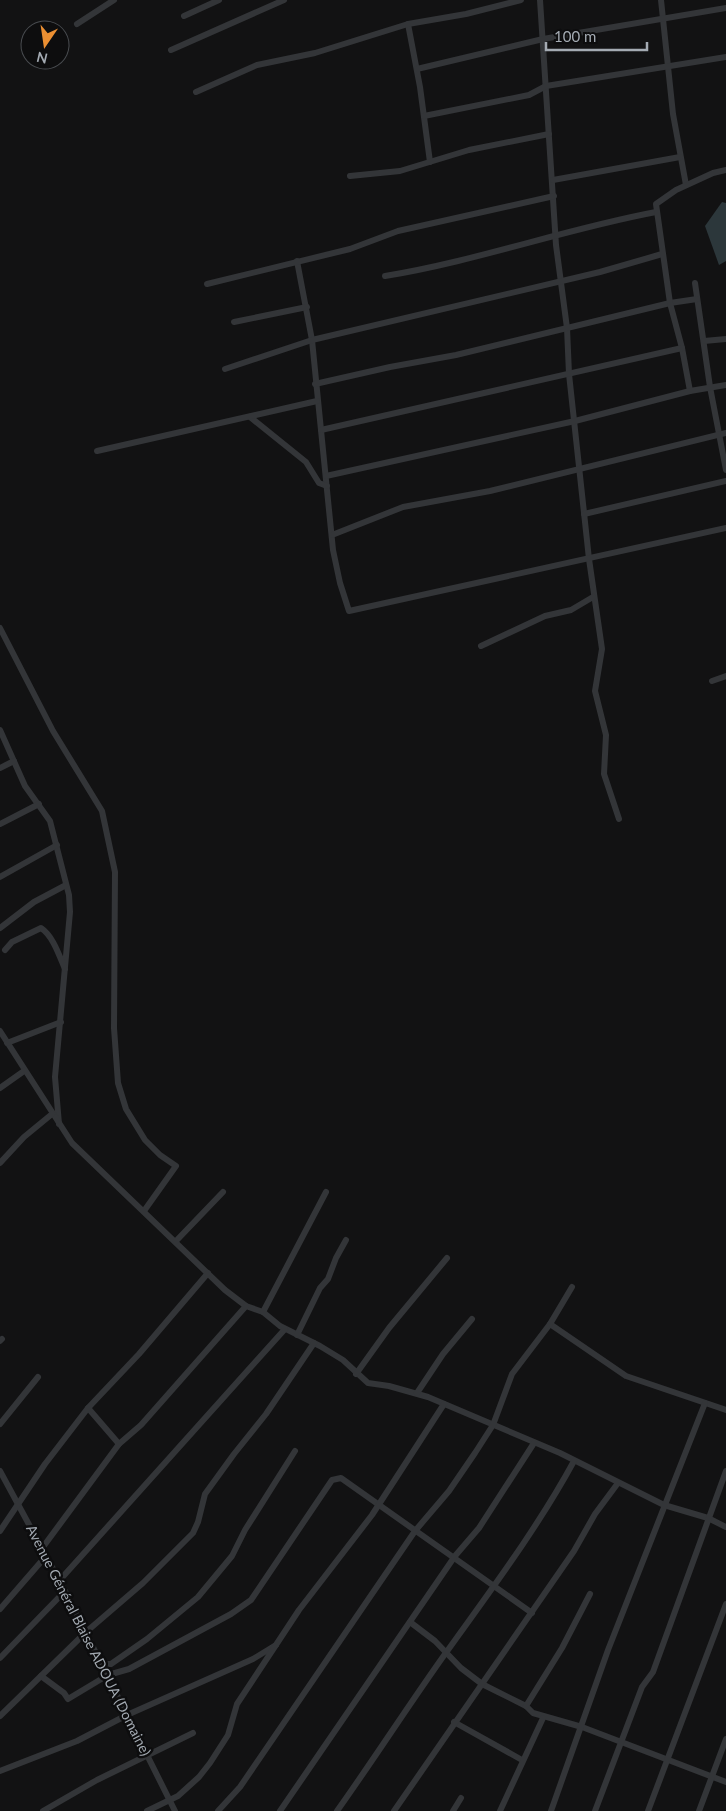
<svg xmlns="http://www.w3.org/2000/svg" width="726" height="1811" font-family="Lato,sans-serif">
<rect width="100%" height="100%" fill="#121213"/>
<!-- water -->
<polygon fill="#2c373b" points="722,202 726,203 726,261 719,265 705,226"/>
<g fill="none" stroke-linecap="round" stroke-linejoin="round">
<!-- minor -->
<g stroke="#333538" stroke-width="6">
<polyline points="540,0 556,245 567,328 569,374 589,559 602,649 595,691 606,735 604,774 619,819"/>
<polyline points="661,0 673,114 686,185"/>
<polyline points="184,16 219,0"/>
<polyline points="77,24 114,0"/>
<polyline points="408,24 420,87 430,162"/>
<polyline points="171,50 284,0"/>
<polyline points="417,69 543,39 726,8"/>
<polyline points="196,92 257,65 315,53 408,24 466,14 521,0"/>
<polyline points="424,116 529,95 546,86 726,57"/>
<polyline points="350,176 400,171 469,150 549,134"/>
<polyline points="553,180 680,157"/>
<polyline points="297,261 312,340 333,550 340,583 349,611 726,528"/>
<path d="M385,276C477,261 565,229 656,212"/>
<polyline points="695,283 710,387 726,470"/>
<polyline points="207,284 350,249 398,231 554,196"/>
<polyline points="234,322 307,307"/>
<polyline points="704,341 726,339"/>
<polyline points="225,369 312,340 600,272 662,254"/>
<polyline points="315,384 390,367 456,355 670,303 697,299"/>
<polyline points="690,391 682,348 670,303 656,204 676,190 713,173 726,170"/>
<polyline points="250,417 306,462 319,483 327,486"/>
<polyline points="321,430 682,348"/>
<polyline points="97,451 317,401"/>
<polyline points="326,476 575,421 690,391 726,385"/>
<polyline points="584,514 726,481"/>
<polyline points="332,535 403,507 490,491 726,433"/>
<polyline points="0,628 53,731 102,811 115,872 114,1028 118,1083 126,1109 145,1140 160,1155 176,1166 144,1211"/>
<polyline points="481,646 545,616 571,610 593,597"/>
<polyline points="712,681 726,676"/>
<polyline points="0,730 25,786 50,821 69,895 70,912 55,1077 59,1124"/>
<polyline points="0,768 14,761"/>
<polyline points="0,824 39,804"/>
<polyline points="0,877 57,845"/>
<polyline points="0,928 34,902 66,885"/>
<path d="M5,950L12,942L41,928C53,936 59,955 65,969"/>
<polyline points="0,1031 72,1143 225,1290 246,1306 263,1312 280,1326 320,1346 343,1360 368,1383 389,1386 428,1397 560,1453 664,1505 708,1518 726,1527"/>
<polyline points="7,1043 61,1022"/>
<polyline points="0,1088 24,1071"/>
<polyline points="0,1163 24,1137 52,1114"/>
<polyline points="176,1241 223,1192"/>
<polyline points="263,1312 326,1192"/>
<polyline points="550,1324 626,1376 726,1410"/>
<polyline points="297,1335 320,1288 328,1279 336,1258 346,1240"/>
<polyline points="0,1341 2,1339"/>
<polyline points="356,1374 389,1328 447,1258"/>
<polyline points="417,1393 443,1354 472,1319"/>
<polyline points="88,1408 119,1444"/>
<polyline points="0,1424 38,1377"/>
<polyline points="0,1471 65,1591 175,1811"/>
<polyline points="0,1531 45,1464 88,1408 139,1354 208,1273"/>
<polyline points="43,1547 119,1444 141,1425 246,1306"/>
<polyline points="59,1581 285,1329"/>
<polyline points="0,1609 46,1556"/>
<polyline points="410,1622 435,1641 461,1668 482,1684 526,1706 533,1713 582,1727 726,1782"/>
<polyline points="0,1658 65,1591"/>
<polyline points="101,1664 111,1664 147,1639 198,1597 232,1556 245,1530 295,1451"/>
<polyline points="41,1676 64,1693 68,1699 108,1675 129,1669 231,1614 251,1600 332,1480 341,1478 532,1613"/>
<polyline points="526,1706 562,1648 590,1594"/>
<polyline points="0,1716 86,1632 143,1583 193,1533 198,1522 205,1494 234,1454 266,1414 314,1343"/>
<polyline points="454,1722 522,1760"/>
<polyline points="0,1771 77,1741 127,1715 253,1659 276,1645"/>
<polyline points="43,1811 97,1780 193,1733"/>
<polyline points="147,1811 178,1796 199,1777 210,1763 228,1735 237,1704 299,1610 372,1515 444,1404"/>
<polyline points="218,1811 240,1787 415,1531 449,1491 475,1453 493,1425 512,1374 550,1324 572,1287"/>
<polyline points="280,1811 455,1556 479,1528 534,1443"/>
<path d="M337,1811C374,1759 408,1706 445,1654C490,1591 537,1529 574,1461"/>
<polyline points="394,1811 574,1551 595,1514 618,1483"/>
<polyline points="453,1811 461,1798"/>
<polyline points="500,1811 543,1718"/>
<polyline points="551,1811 608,1650 705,1403"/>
<polyline points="595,1811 642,1687 653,1672 726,1471"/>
<polyline points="648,1811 726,1604"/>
<polyline points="699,1811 726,1739"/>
</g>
</g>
<g text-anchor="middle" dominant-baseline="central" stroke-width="5" stroke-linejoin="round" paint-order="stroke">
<!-- street labels -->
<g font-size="14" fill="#a4abb3" stroke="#0d0d0e">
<text transform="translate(89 1640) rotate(63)">Avenue Général Blaise ADOUA (Domaine)</text>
</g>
</g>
<!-- north arrow -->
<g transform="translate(45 45) rotate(193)"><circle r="24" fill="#0d0d0e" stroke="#494c50"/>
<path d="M0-4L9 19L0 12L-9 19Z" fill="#eb8f32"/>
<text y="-8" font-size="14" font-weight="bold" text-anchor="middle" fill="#a4abb3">N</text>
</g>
<!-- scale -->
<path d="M546 42v8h101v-8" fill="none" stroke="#a4abb3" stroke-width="2.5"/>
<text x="554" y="42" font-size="15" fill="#a4abb3" stroke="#0d0d0e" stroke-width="4" paint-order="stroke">100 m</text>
</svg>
